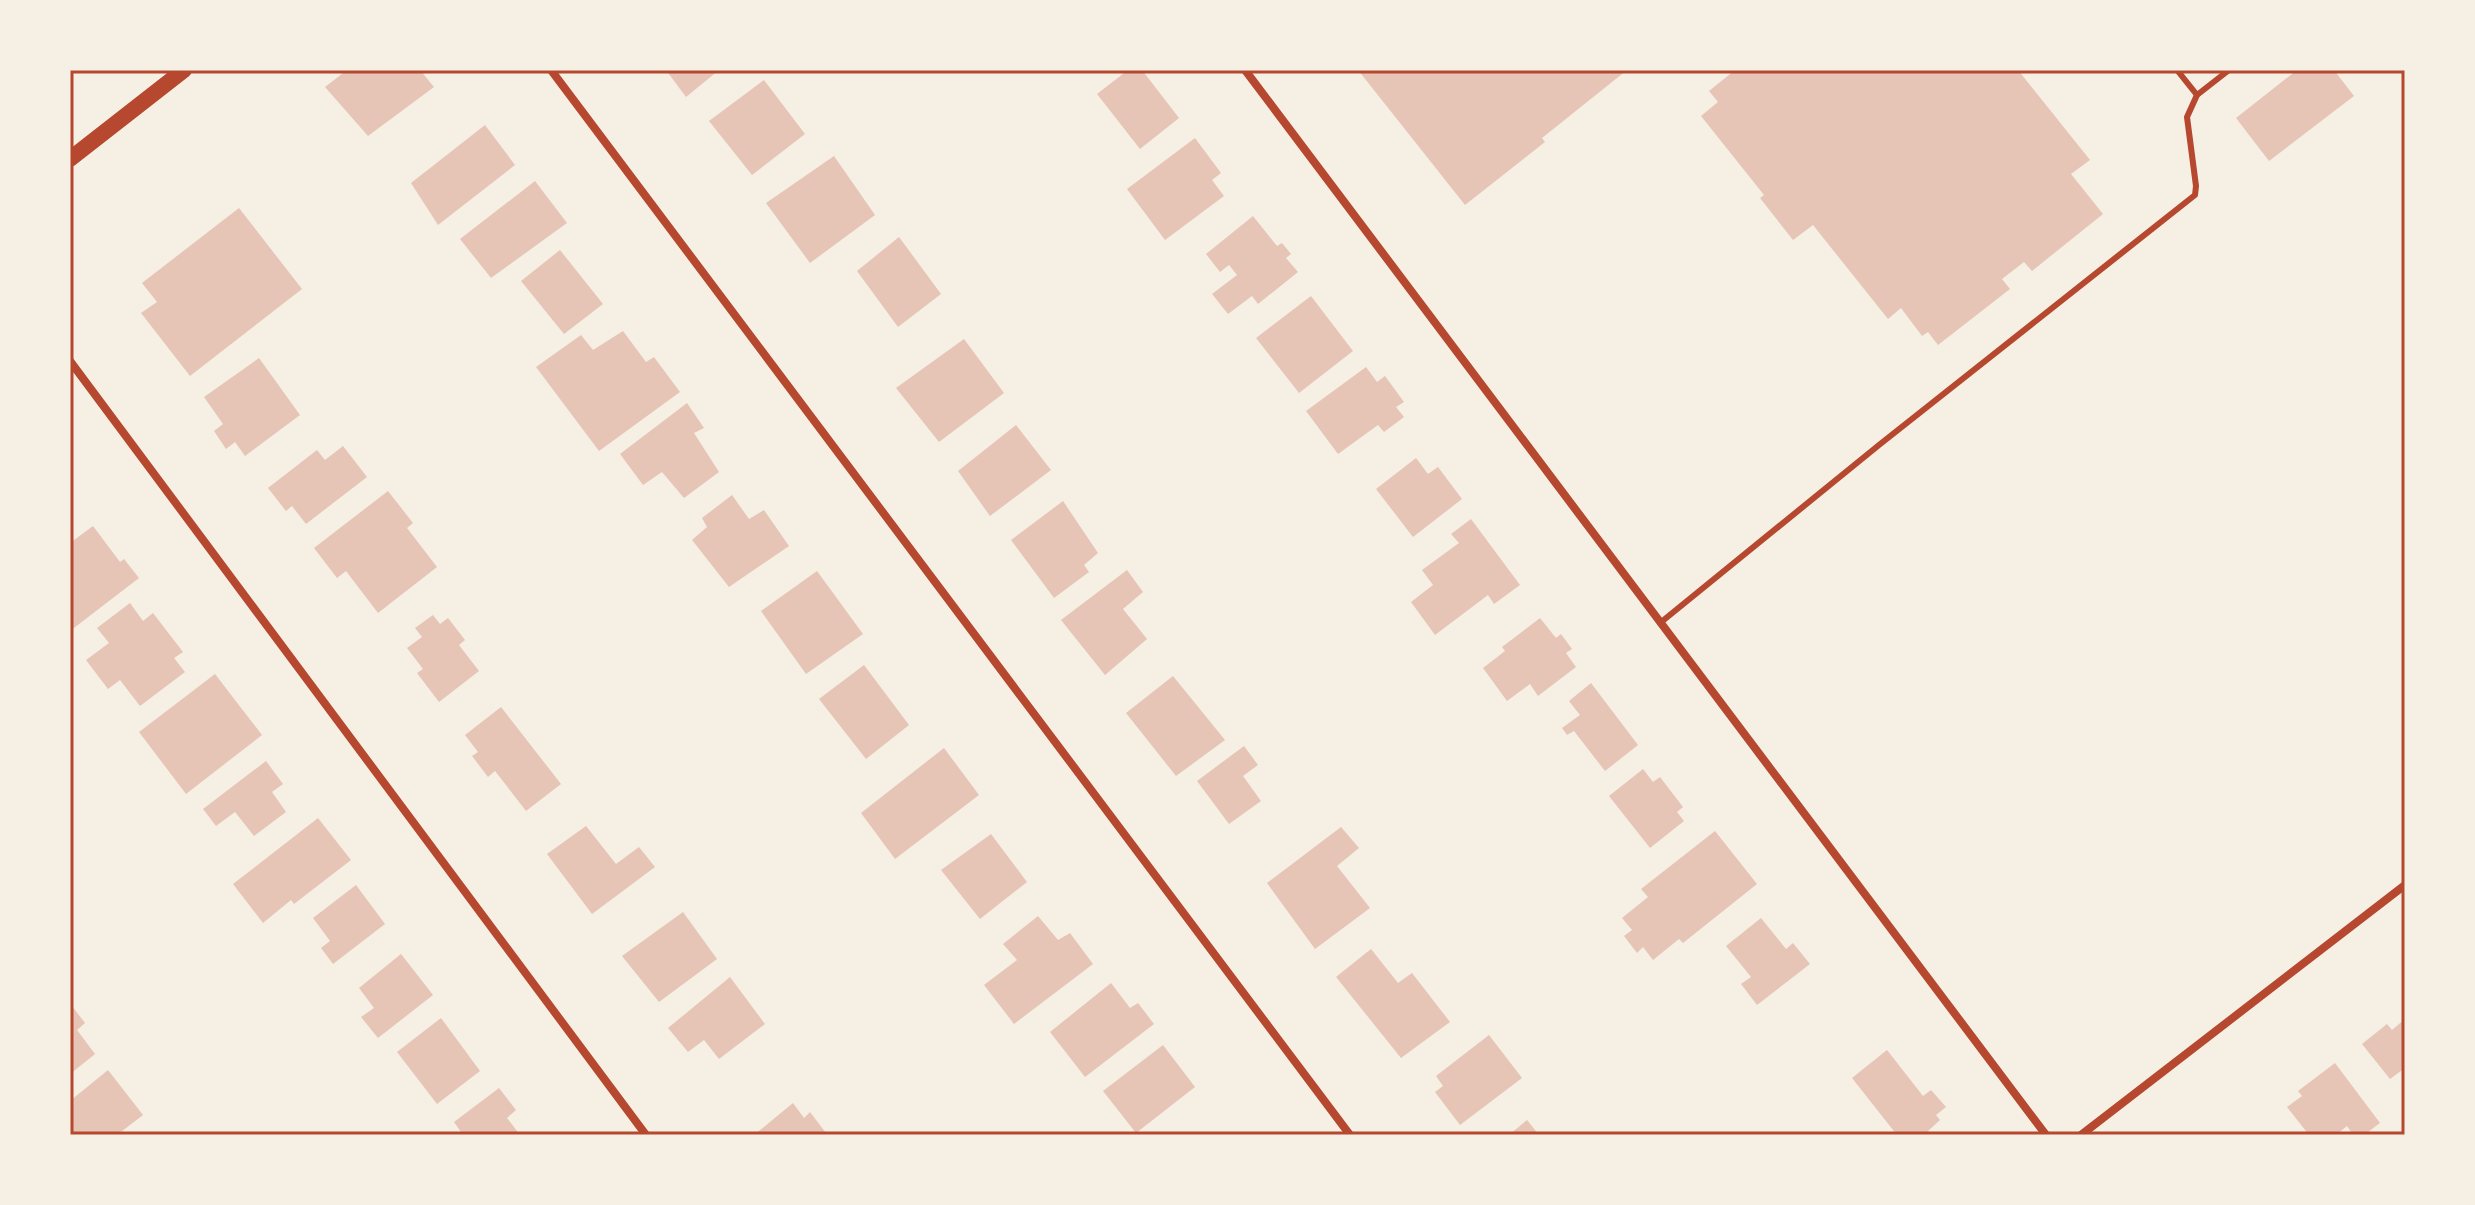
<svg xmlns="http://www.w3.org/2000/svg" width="2475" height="1205" font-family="Cabin,sans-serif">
<rect width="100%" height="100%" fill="#f6efe4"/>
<!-- building -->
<g fill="#e6c5b7">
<polygon points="347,70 420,70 434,87 368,136 325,87"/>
<polygon points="666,70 719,70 686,97"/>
<polygon points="1128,70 1142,70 1179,118 1140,149 1097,94"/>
<polygon points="1358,70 1627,70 1542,138 1545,142 1465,205"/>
<polygon points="1735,70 2018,70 2090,160 2071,174 2103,214 2032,271 2024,262 2002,279 2010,289 1938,345 1928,332 1922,336 1901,308 1888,319 1813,225 1793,240 1760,198 1764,195 1701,116 1718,102 1709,91"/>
<polygon points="2297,70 2334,70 2354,96 2269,161 2236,118"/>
<polygon points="764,80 805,134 752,175 709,121"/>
<polygon points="485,125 515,165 438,225 411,183"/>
<polygon points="1195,138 1221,173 1212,180 1224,196 1165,240 1127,189"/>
<polygon points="834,156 875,215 810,263 766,203"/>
<polygon points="535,181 567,223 491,278 460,239"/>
<polygon points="239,208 302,289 190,376 141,313 157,302 142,283"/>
<polygon points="1253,216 1277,246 1282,243 1291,254 1286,258 1298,272 1258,304 1252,296 1228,314 1212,294 1237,275 1229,265 1220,272 1206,254"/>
<polygon points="899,237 941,294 898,327 857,271"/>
<polygon points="560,250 603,304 564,334 521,281"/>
<polygon points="1311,296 1353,351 1299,393 1256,338"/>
<polygon points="623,331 646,362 654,357 680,392 599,451 536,367 581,335 593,350"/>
<polygon points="964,339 1004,393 939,442 896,388"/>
<polygon points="259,358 300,415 245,456 235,442 226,449 214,431 223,424 204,397"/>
<polygon points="1366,367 1377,382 1385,376 1404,402 1396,407 1404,417 1384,432 1378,425 1338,454 1306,411"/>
<polygon points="687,403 704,428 694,433 719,472 684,498 662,472 643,485 620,454"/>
<polygon points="1016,425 1051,470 990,516 958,471"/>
<polygon points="343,446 367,477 306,524 292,506 286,511 268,488 317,450 325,460"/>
<polygon points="1416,458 1428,474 1438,467 1462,499 1413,537 1376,489"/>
<polygon points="388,491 413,523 407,528 437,567 378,613 346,571 337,578 314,548"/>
<polygon points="732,495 749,519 764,510 789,546 729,587 692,540 707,527 702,518"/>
<polygon points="1063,501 1098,553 1084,565 1089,572 1054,598 1011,540"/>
<polygon points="1471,519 1520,585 1494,604 1488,595 1435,635 1411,602 1433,585 1422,570 1459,543 1451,534"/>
<polygon points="93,526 120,562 124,559 139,578 70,631 70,543"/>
<polygon points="1127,570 1143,592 1123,609 1147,639 1105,675 1061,620"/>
<polygon points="817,571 863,634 806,674 761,611"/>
<polygon points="130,603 143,621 153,613 183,652 174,658 185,672 140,706 120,680 108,689 86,660 109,643 97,628"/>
<polygon points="433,615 440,624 448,618 465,640 459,645 479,671 439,702 417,673 423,669 407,648 422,637 415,628"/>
<polygon points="1540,618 1556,638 1561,634 1572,649 1566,653 1576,667 1538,696 1530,684 1507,701 1483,668 1505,651 1502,647"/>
<polygon points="864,665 909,725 866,759 819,699"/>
<polygon points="215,674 262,735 186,794 139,732"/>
<polygon points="1173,676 1225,740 1176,776 1126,713"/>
<polygon points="1591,683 1638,745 1605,771 1574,731 1567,735 1562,728 1580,715 1569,701"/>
<polygon points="501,707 561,784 526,811 495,771 488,777 472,756 478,752 465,735"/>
<polygon points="1244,746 1258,765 1243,776 1261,801 1229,824 1197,781"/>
<polygon points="944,748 979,795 895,859 861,813"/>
<polygon points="266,761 283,784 272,792 286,812 254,836 235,812 216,826 203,809"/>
<polygon points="1643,769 1653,782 1660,777 1683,807 1677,812 1684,821 1650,848 1609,796"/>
<polygon points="318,818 351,860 294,904 291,900 263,923 233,884"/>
<polygon points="586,826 616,864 639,847 655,867 592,914 547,854"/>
<polygon points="1341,827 1359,848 1337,866 1370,908 1315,949 1267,883"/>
<polygon points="1715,831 1757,884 1683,943 1679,939 1653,960 1643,947 1637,953 1624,936 1632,930 1622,918 1648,897 1641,889"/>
<polygon points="991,834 1027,882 980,919 941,870"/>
<polygon points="356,885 385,924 333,964 321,948 330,941 313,918"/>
<polygon points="683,912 717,959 659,1002 622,956"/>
<polygon points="1038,916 1058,940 1070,933 1093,964 1014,1024 984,985 1017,960 1003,944"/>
<polygon points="1761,918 1786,949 1793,943 1810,964 1757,1005 1741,984 1751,977 1726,946"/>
<polygon points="1371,949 1398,983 1412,973 1450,1022 1401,1058 1336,977"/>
<polygon points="401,954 433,995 378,1038 361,1017 374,1008 359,988"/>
<polygon points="730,977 765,1024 719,1059 704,1040 688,1052 668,1028"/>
<polygon points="1111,983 1130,1008 1138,1003 1154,1024 1085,1077 1050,1032"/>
<polygon points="72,1006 85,1023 77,1030 95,1054 70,1074"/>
<polygon points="441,1018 480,1071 437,1104 397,1052"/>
<polygon points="2405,1019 2405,1068 2390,1079 2362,1044 2387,1024 2392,1030"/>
<polygon points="1489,1035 1522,1078 1460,1125 1435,1092 1443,1086 1436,1076"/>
<polygon points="1163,1045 1195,1087 1136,1133 1103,1091"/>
<polygon points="1887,1050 1923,1096 1931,1090 1946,1107 1936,1115 1940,1120 1928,1131 1932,1135 1897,1135 1852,1078"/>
<polygon points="2335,1063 2380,1123 2364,1135 2353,1135 2347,1126 2336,1135 2309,1135 2287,1107 2302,1096 2298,1091"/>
<polygon points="108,1070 143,1115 117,1135 82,1135 80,1132 74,1135 70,1130 70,1101"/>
<polygon points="499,1088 516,1110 507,1118 520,1135 463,1135 454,1122"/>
<polygon points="793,1103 804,1118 810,1112 826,1133 824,1135 754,1135"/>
<polygon points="1527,1120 1539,1135 1509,1135"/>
</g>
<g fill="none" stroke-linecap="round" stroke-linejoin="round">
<!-- service -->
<g stroke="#b5482f" stroke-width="6">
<polyline points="2177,70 2197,95 2229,70"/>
<polyline points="1660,623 1879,445 2195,195 2196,186 2187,117 2197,95"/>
</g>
<!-- minor -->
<g stroke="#b5482f" stroke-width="8">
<polyline points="551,70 1350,1135"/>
<polyline points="1245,70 2046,1135"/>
<polyline points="70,361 646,1135"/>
<polyline points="2081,1135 2405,885"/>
</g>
<!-- secondary -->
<polyline stroke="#b5482f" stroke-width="16" points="70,159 184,70"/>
</g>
<!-- border -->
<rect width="2475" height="1205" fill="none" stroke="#f6efe4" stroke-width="144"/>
<rect x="72" y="72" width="2331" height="1061" fill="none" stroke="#b5482f" stroke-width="3"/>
</svg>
